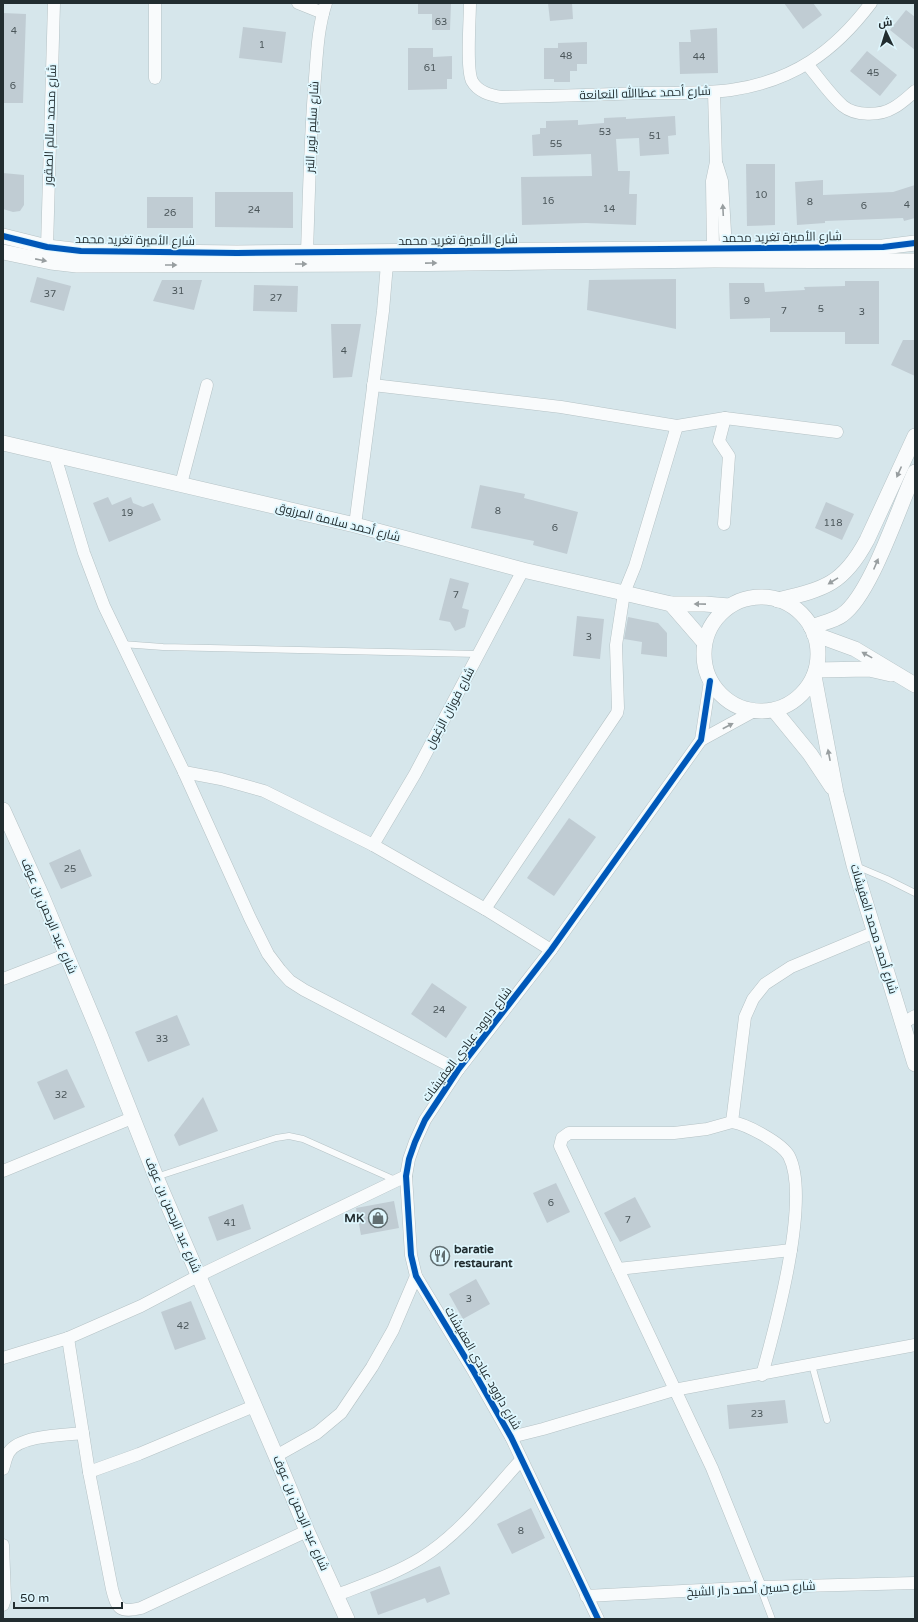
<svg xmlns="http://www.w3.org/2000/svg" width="918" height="1622" font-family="'Varela Round',Cairo,sans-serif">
<rect width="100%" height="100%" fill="#d6e6eb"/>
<!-- building -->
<g fill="#c0ccd3">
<polygon points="418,3 451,3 450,30 432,30 432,14 418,14"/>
<polygon points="548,3 572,3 573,19 550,21"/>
<polygon points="784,3 813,3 822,15 803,29"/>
<polygon points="906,10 915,17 915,50 890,30"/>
<polygon points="3,13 26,14 23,103 3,103"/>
<polygon points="243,27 286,32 282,63 239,58"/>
<polygon points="717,28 718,73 680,74 679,42 691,42 690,30"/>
<polygon points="587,42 587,64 577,64 577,71 570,71 570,82 554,82 554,79 544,79 544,48 558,48 558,43"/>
<polygon points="408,48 433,48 433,57 452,56 452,79 447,79 447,89 408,90"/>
<polygon points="867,51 897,75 880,96 850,71"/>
<polygon points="675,116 676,135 668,136 669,154 640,156 639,138 616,139 618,171 630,171 629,194 637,194 636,225 586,223 522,225 521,177 592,176 591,154 533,156 532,135 540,134 540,128 546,128 546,121 578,120 578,125 604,123 604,118 626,117 626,119"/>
<polygon points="746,164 775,164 775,225 747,226"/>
<polygon points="3,173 24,175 24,205 20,211 13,212 3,209"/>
<polygon points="823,180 823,195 893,192 915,185 915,218 904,221 903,218 825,221 825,223 797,225 795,182"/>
<polygon points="215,192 293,192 293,228 215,227"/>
<rect x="147" y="197" width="46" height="31"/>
<polygon points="37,277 71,286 64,311 30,302"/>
<polygon points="676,279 676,329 587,310 589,280"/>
<polygon points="162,280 202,280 194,310 153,301"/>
<polygon points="845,281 879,281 879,344 845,344 845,332 770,332 770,318 730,319 729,283 764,283 765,292 805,290 804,287 845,286"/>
<polygon points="254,285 298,286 297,312 253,311"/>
<polygon points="331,324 361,324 352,377 333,378"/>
<polygon points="903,340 915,340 915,376 891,365"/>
<polygon points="480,485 525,494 524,498 578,512 567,554 533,545 534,541 471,528"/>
<polygon points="108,497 112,505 131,497 133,503 143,507 153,503 161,520 109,542 93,503"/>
<polygon points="826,502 854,514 842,540 815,528"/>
<polygon points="450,578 469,583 462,608 469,610 465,627 455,631 450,622 439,620"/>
<polygon points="577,616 604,619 600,659 573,656"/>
<polygon points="628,617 658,623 667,633 667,657 641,654 642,642 624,639"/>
<polygon points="569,818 596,837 554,896 527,878"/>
<polygon points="80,849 92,876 61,889 49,863"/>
<polygon points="432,983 467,1007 446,1038 411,1014"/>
<polygon points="177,1015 190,1045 148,1062 135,1032"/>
<polygon points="67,1069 85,1107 54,1120 37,1082"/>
<polygon points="203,1097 218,1131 179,1146 174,1135"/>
<polygon points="556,1183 570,1212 547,1223 533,1193"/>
<polygon points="635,1197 651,1227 620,1242 604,1213"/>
<polygon points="394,1201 399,1228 361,1235 356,1208"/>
<polygon points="243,1204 251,1229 217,1241 208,1217"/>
<polygon points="476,1279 490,1304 463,1319 449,1294"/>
<polygon points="191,1301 206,1339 175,1350 161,1312"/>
<polygon points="785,1400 788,1423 729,1429 727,1405"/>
<polygon points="531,1508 545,1538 512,1554 497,1524"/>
<polygon points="440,1566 450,1594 427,1603 425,1598 378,1615 370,1592"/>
</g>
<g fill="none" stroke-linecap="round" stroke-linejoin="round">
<!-- service casing -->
<g stroke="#b5c2c5" stroke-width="7">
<g id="service">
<polyline points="122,644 163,647 478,654"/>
<polyline points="856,866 887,879 915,893"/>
<polyline points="156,1177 276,1138 289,1136 303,1139 395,1180"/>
<polyline points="812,1365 827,1420"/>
<polyline points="760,1587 772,1619"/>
</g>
</g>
<!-- minor casing -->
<g stroke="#b5c2c5" stroke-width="13">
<g id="minor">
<polyline points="298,3 323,13"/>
<path d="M470,3C470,19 466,69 472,81C478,92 490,95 501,97C548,96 594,95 640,93C670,93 701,94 731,90C793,81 834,52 871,3"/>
<path d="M807,64C818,77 831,96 843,106C855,116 880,116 893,108C901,104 908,97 915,91"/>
<polyline points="155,78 155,3"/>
<polyline points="717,165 722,181 726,249"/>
<polyline points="47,247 54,3"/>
<polyline points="713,249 712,181 716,162 714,92"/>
<path d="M307,252C309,194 310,136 315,78C317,53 318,27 326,3"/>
<polyline points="373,385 561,407 677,426 725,418 837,432"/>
<polyline points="55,456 84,553 104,606 184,772 250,918 268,954 280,970 290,981 304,990 458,1070"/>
<polyline points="181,484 207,385"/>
<polyline points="724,524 729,456 719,441 725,418"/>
<polyline points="355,525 383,311 387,264"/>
<polyline points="701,740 754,711"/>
<polyline points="184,772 221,779 264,791 373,845 485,909 551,950"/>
<polyline points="373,845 415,774 523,570"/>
<polyline points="485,909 617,713 618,708 616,645 624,593 635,566 677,426"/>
<polyline points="3,979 65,955"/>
<polyline points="903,1023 915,1016"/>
<polyline points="732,1122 707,1129 674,1133 569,1133 562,1138 560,1146 712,1468 760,1587"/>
<polyline points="3,1171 132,1118"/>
<polyline points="618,1269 791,1250"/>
<polyline points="68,1338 89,1472 139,1454 254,1406"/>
<polyline points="3,1358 68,1338 141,1306 198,1276 406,1176"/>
<path d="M762,1375C775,1328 811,1199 789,1156C782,1143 746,1124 732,1122L745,1017L753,999L765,984L791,967L875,932"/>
<polyline points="511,1437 543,1429 674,1390 915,1345"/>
<polyline points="276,1456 317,1433 341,1413 372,1367 393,1330 416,1276"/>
<path d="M3,1469C5,1463 6,1457 9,1452C20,1435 65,1435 83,1433"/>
<path d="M89,1472L112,1589C117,1609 120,1613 141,1608L307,1531"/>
<polyline points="3,1545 5,1599 3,1605"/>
<path d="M337,1595C365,1584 395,1574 421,1558C460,1534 490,1494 521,1460"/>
<polyline points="586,1596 760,1587 915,1583"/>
<polyline points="598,1619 511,1437 474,1372 416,1276 411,1255 406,1176 409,1159 415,1142 425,1120 458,1070 551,950 701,740 710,681"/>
</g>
</g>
<!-- tertiary casing -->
<g stroke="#b5c2c5" stroke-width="16">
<g id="tertiary">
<polyline points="3,236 47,247 81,251 237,253 883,247 915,243"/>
<polyline points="3,252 51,262 77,265 387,264 714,260 915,261"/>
<polyline points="3,443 355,525 523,570 624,593 671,604 705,604 729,606"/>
<circle cx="761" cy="654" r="57"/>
<path d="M778,600C824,589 843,585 867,540L915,436"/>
<polyline points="671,604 704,642"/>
<path d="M811,627C821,623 834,621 842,615C871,595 899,506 915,472"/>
<polyline points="814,634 855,649 915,685"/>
<polyline points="816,670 869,669 891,674"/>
<polyline points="814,676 836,793 854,865 915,1064"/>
<polyline points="774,710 810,754 832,787"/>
<polyline points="3,810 41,894 100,1035 156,1177 276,1456 307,1531 347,1619"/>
</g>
</g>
<!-- service -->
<use href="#service" stroke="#f9fbfc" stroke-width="6"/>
<!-- minor -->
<use href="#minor" stroke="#f9fbfc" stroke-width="12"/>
<!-- tertiary -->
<use href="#tertiary" stroke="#f9fbfc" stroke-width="15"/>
<!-- cycleway casing -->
<g stroke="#dff7fe" stroke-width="8">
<g id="cycleway">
<polyline points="3,236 47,247 81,251 237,253 883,247 915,243"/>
<polyline points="598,1619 511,1437 474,1372 416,1276 411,1255 406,1176 409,1159 415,1142 425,1120 458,1070 551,950 701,740 710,681"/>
</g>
</g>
<!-- cycleway -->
<use href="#cycleway" stroke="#0057b8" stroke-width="6"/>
</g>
<!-- one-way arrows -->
<defs><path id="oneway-solid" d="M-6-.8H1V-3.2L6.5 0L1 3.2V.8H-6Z"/></defs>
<g fill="#989ea0">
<use href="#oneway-solid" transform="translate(723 210) rotate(-93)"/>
<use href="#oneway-solid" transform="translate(41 260) rotate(11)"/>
<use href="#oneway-solid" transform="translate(431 263) rotate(-1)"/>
<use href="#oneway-solid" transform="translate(301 264)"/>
<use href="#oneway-solid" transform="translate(171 265)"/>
<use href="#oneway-solid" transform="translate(899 472) rotate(114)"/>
<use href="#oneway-solid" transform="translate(876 564) rotate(-67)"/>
<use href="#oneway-solid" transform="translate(833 581) rotate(148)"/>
<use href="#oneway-solid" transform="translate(700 604) rotate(-179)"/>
<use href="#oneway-solid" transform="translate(867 655) rotate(-151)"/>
<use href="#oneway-solid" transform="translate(728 726) rotate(-28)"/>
<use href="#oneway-solid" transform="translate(829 755) rotate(-101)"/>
</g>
<!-- icons -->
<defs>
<g id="shop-ring" transform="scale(1)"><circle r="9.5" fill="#dff7fe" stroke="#616e71" stroke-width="1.5"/><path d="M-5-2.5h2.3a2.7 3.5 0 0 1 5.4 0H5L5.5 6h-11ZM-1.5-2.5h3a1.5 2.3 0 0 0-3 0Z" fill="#616e71"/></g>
<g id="restaurant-ring" transform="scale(1)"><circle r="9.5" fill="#dff7fe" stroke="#616e71" stroke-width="1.5"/><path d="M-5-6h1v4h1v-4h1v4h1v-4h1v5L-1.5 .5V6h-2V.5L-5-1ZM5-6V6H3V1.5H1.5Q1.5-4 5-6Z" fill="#616e71"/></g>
</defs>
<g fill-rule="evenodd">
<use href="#shop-ring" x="378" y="1218"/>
<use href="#restaurant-ring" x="440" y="1256"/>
</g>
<g text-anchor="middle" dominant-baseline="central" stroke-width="3.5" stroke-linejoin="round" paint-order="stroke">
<!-- number labels -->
<g font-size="10" fill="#4b565a">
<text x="441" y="22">63</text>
<text x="14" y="31">4</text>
<text x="262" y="45">1</text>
<text x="566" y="56">48</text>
<text x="699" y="57">44</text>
<text x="430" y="68">61</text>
<text x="873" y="73">45</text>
<text x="13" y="86">6</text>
<text x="605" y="132">53</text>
<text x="655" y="136">51</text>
<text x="556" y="144">55</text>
<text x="761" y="195">10</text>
<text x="548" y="201">16</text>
<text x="810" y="202">8</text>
<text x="907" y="205">4</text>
<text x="864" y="206">6</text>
<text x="609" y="209">14</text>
<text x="254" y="210">24</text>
<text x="170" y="213">26</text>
<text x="178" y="291">31</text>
<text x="50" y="294">37</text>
<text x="276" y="298">27</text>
<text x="747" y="301">9</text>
<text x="821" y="309">5</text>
<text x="784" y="311">7</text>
<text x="862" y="312">3</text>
<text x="344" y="351">4</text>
<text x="498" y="511">8</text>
<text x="127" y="513">19</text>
<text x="833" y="523">118</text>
<text x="555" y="528">6</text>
<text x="456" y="595">7</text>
<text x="589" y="637">3</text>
<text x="70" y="869">25</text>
<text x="439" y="1010">24</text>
<text x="162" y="1039">33</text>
<text x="61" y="1095">32</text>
<text x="551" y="1203">6</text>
<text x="628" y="1220">7</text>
<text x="230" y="1223">41</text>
<text x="469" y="1299">3</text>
<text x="183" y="1326">42</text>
<text x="757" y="1414">23</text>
<text x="521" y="1531">8</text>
</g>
<!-- street labels -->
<g font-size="12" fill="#222d30" stroke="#dff7fe">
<text transform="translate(645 93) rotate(-2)">شارع أحمد عطاالله النعانعة</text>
<text transform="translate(50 125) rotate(-88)">شارع محمد سالم الصقور</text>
<text transform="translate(312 127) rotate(-87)">شارع سليم نوير النبر</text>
<text transform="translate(782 237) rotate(-1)">شارع الأميرة تغريد محمد</text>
<text transform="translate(135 240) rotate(1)">شارع الأميرة تغريد محمد</text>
<text transform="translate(458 240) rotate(-1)">شارع الأميرة تغريد محمد</text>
<text transform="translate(338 522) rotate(14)">شارع أحمد سلامة المرزوق</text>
<text transform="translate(450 708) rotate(-62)">شارع فوزان الزغول</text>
<text transform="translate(49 916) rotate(67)">شارع عبد الرحمن بن عوف</text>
<text transform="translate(874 929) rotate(73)">شارع أحمد محمد العفيشات</text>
<text transform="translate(467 1044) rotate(-53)">شارع داوود عبادي العفيشات</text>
<text transform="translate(173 1215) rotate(67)">شارع عبد الرحمن بن عوف</text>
<text transform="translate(483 1368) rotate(60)">شارع داوود عبادي العفيشات</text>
<text transform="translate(301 1513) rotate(67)">شارع عبد الرحمن بن عوف</text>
<text transform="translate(751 1589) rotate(-3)">شارع حسين أحمد دار الشيخ</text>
</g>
<!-- poi labels -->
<g font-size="12" font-weight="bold" fill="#222d30" stroke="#dff7fe" text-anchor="end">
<text x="364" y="1218">MK</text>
<text x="454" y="1249" text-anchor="start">baratie<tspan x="454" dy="14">restaurant</tspan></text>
</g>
</g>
<!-- border -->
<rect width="918" height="1622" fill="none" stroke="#222d30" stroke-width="8"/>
<!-- north arrow -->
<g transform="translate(886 32) rotate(356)" stroke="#dff7fe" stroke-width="3" paint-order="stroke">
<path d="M0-3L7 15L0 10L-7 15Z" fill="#222d30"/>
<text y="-6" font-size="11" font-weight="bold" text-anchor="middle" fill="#222d30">ش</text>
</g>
<!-- scale -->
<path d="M14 1602v6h108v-6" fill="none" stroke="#222d30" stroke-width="2"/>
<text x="20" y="1602" font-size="12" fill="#222d30" stroke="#dff7fe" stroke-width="3" paint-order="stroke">50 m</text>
</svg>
